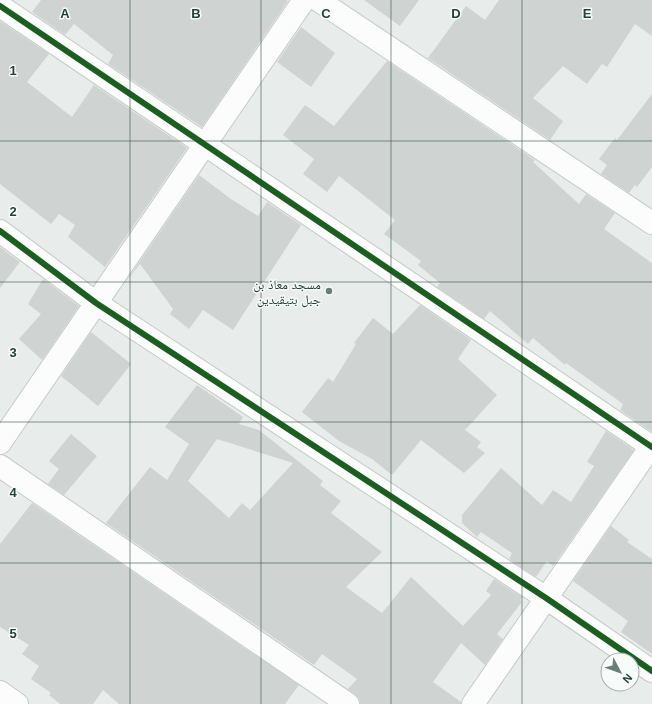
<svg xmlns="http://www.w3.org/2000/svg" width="652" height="704" font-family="Arial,'Noto Naskh Arabic',sans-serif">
<rect width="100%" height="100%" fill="#e8edeb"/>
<!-- building -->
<g fill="#cfd4d2" fill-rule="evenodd">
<polygon points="41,0 286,0 288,1 202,127 108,64 113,55 74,24 65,35 32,12"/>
<polygon points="364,0 419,0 400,26"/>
<polygon points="499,0 652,0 652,36 635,24 607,67 602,64 587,84 563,66 533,98 563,121 550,140 428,58 466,6 485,20"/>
<polygon points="0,21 49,54 27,82 72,117 94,85 187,148 105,267 68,237 75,225 59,214 51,224 0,184"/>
<polygon points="301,27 335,53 311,87 277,62"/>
<polygon points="387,61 535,160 533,162 579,204 586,194 615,213 604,229 652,263 652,432 620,410 623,404 566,363 565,365 533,338 528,344 490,311 484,319 437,287 440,283 418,265 421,261 384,234 395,220 339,176 327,192 303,174 314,159 283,135 305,105 334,126"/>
<polygon points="652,94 652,167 637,187 635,185 629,193 601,174 607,165 599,159 615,138 617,140"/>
<polygon points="199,175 231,199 258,216 267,202 301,225 233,330 203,310 189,329 170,314 173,309 140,264 125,283"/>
<polygon points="0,247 20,262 0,288"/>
<polygon points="43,279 79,306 42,360 19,339 41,314 28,304"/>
<polygon points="420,305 471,340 458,359 497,395 465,430 481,442 477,447 485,453 464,473 421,440 392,475 372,459 339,441 302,412 328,378 333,382 356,344 354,343 373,318 393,334"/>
<polygon points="91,332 131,364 98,406 61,376"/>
<path d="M197,385L243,417L239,424L259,430L323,481L320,485L341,501L331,513L382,552L346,587L382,613L411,577L463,626L491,595L486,591L494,579L522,597L520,600L522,602L497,634L503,639L485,665L461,643L433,682L461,702V704H360L359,698L355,694L348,689L357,679L322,654L314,665L106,523L150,467L167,480L189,444L165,427ZM217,439L293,463L250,510L242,503L229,518L188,481Z"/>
<polygon points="606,431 634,450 553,566 547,561 536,577 509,559 512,553 481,532 477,537 462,523 462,515 501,468 542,505 553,490 571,502 594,466 587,462"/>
<polygon points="71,434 97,456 64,495 48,484 59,469 49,461"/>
<polygon points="32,503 299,685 285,704 119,704 103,690 93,704 60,704 49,695 51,693 31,679 39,666 22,654 29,645 0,627 0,544"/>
<polygon points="611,526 629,540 627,542 652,559 652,654 621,632 628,621 573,581"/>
</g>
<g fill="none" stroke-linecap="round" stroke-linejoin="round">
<!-- minor casing -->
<g stroke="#c5cac8" stroke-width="24">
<g id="minor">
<polyline points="318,0 652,223"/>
<polyline points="0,6 652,447"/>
<polyline points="0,231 96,303 546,598 652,671"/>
<polyline points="0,443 304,0"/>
<polyline points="0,466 348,704"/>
<polyline points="0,692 17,704"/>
<polyline points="473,704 652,445"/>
</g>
</g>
<!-- minor -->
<use href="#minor" stroke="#fcfcfc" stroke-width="22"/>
<!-- cycleway casing -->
<g stroke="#f7fbf9" stroke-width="8">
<g id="cycleway">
<polyline points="0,6 652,447"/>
<polyline points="0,231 96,303 546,598 652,671"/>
</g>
</g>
<!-- cycleway -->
<use href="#cycleway" stroke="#1b5e20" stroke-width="6"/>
</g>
<!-- grid -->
<path fill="none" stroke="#24423a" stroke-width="1" stroke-opacity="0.55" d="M130,0V704M261,0V704M391,0V704M522,0V704M0,141H652M0,282H652M0,422H652M0,563H652"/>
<!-- markers -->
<circle fill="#697e78" stroke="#f7fbf9" stroke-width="1.5" cx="329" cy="291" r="4"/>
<g text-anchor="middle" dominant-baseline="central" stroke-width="3" stroke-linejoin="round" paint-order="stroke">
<!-- poi labels -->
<g font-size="13" fill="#24423a" stroke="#f7fbf9" text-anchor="end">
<text x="321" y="284">مسجد معاذ بن<tspan x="321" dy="15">جبل بتيقيدين</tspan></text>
</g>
</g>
<g font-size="13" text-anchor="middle" font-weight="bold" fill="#24423a" stroke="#f7fbf9" stroke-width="3" stroke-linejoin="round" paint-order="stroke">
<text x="65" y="18">A</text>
<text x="196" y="18">B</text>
<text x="326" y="18">C</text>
<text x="456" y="18">D</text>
<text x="587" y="18">E</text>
<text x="13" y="75">1</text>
<text x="13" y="216">2</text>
<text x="13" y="357">3</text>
<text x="13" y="497">4</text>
<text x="13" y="638">5</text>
</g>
<!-- north arrow -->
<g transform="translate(620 672) rotate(131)"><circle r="19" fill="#f7fbf9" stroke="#a3b1ad"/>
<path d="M0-3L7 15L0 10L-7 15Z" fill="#697e78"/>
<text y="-6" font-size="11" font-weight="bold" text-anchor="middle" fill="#24423a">N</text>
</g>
</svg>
